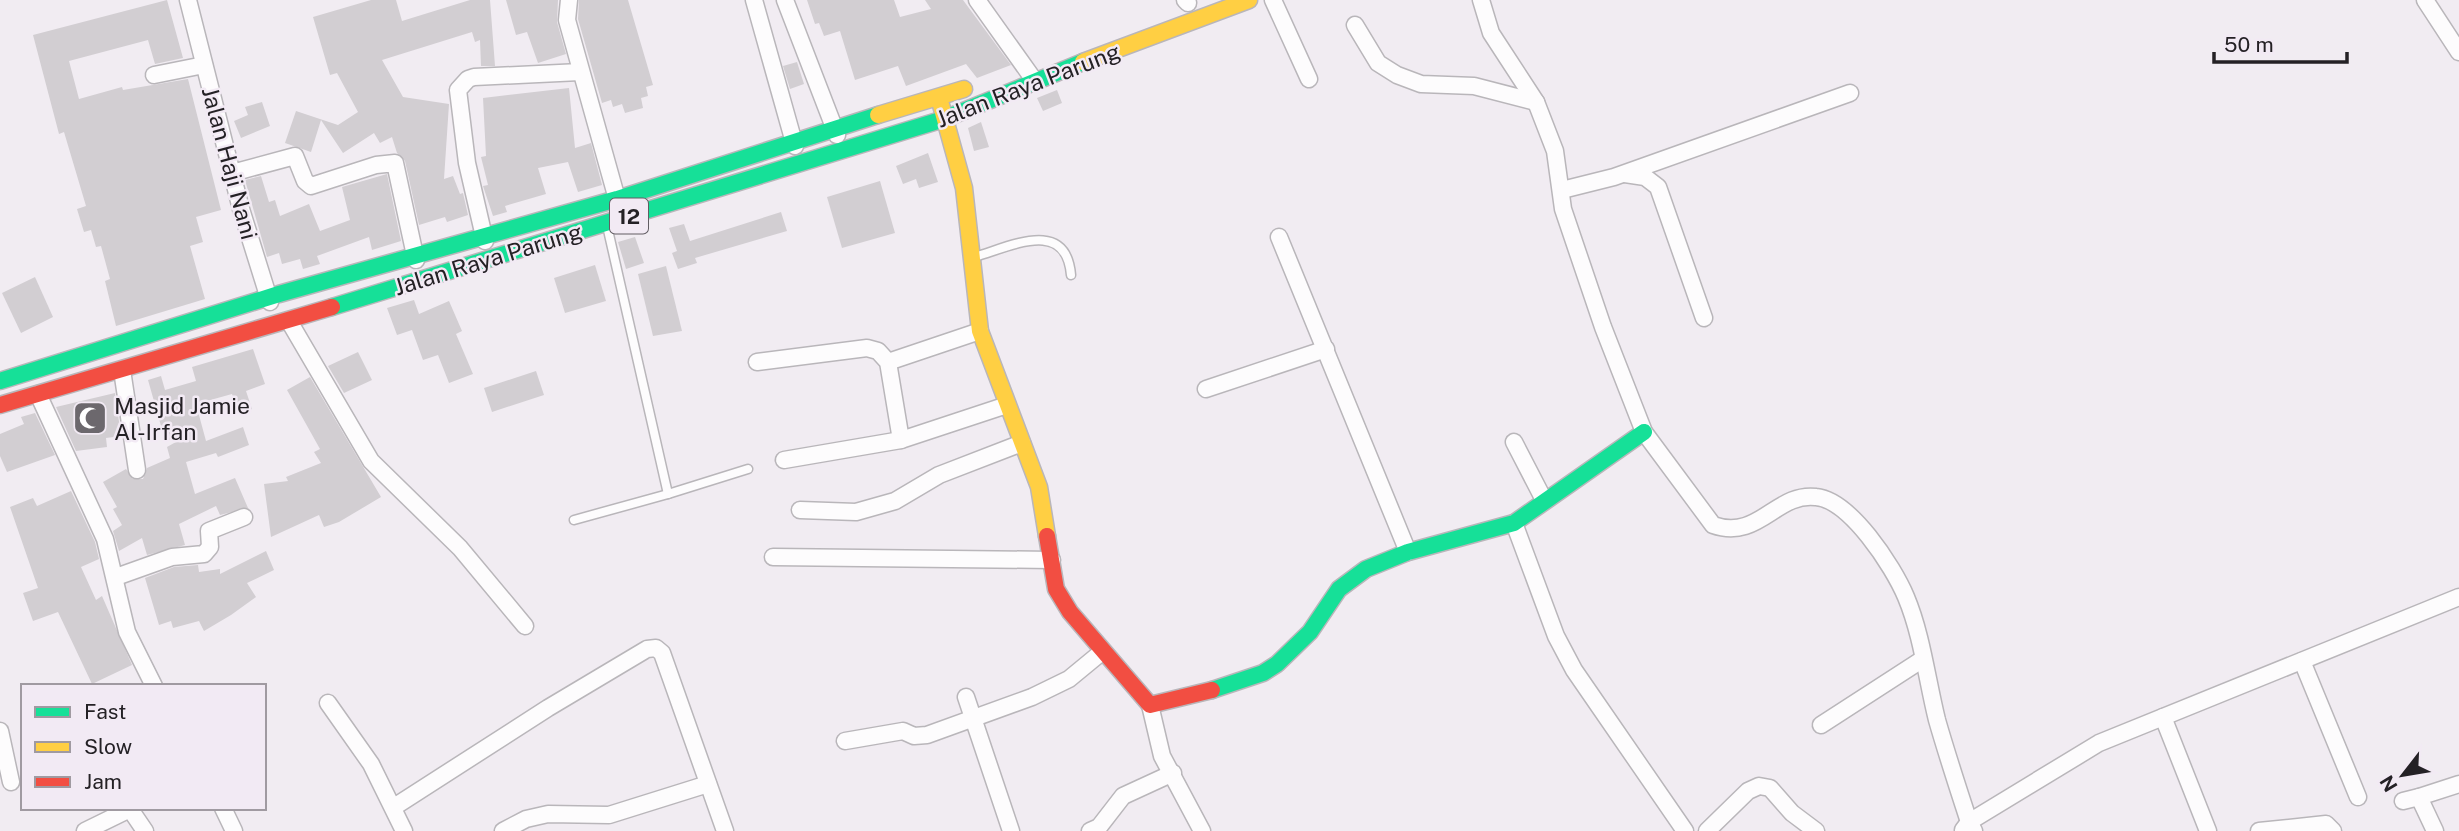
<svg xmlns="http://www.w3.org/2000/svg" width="2459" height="831" font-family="'Public Sans',sans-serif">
<rect width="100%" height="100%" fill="#f1ecf2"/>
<!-- building -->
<g fill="#d2ced2">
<polygon points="167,0 183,58 155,64 148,40 69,61 79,99 122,87 123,90 188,79 221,210 196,217 203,242 190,246 205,299 116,326 105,281 110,279 101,246 96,247 91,230 84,232 77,209 86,206 64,132 59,134 33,35"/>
<polygon points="371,0 396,0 402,21 470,0 490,0 495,66 481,66 480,40 475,42 472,32 382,60 403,97 449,104 444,179 453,176 460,194 463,193 468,215 447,222 445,217 419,225 405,161 397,153 392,137 380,143 374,133 343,153 321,120 311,152 285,143 296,111 338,125 358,112 337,73 330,75 313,17"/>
<polygon points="506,0 558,0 557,22 566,54 538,63 527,32 516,35"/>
<polygon points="579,0 628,0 653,85 646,87 648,96 641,98 643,108 625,113 622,104 613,107 611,100 602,103 578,19"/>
<polygon points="807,0 894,0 900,17 931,9 925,0 963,0 1011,65 977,78 966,64 906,86 898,66 855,80 840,31 824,36 819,23 815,24"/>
<polygon points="797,62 804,84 790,89 783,66"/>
<polygon points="569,88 575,148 591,143 602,185 578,192 568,162 538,168 546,194 505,206 507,212 493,216 483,186 488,185 481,157 486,156 483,98"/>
<polygon points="1057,90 1062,103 1043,111 1037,98"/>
<polygon points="262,102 270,126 241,138 234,121 248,115 245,107"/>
<polygon points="981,122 989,147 974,151 968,128"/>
<polygon points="928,153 938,182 919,188 916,179 903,184 896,166"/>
<polygon points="387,174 401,241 372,250 369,237 317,256 320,264 303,269 300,259 282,264 279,253 267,257 245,180 261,176 269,202 275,200 280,216 309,204 320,231 350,220 342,187"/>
<polygon points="880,181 895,233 842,248 827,197"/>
<polygon points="781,212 787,231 695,258 697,263 678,269 672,253 677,251 669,228 684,224 690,241"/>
<polygon points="635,237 644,263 626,269 618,242"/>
<polygon points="595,265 606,301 565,313 554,278"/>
<polygon points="666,266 682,331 653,336 638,274"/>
<polygon points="35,277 53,317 21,333 2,293"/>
<polygon points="414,300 419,314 449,301 462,331 456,334 473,374 449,383 438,355 423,360 412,330 397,335 387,308"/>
<polygon points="253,349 265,384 246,391 252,409 239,414 232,394 196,404 206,441 243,427 249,445 218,457 216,453 186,462 195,494 235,478 248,508 220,515 216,506 179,524 185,545 147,555 142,538 119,551 113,531 122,525 113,509 117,507 103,482 126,469 133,479 143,479 147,468 170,458 167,447 183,438 165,440 148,380 161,376 165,390 196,381 192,367"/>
<polygon points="358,352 372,380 344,393 328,366"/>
<polygon points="536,371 544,395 492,412 484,388"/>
<polygon points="310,377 381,497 339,522 324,527 319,515 271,537 264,484 288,481 286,477 321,463 314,452 320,449 287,390"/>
<polygon points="115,393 121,436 106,438 107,447 76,451 56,407"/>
<polygon points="35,413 55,455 7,472 0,456 0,434 24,424 21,417"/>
<polygon points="71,491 95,542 99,559 81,567 96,600 102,596 132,665 92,684 58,612 33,621 23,593 38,588 10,507 33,498 37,506"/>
<polygon points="266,551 274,570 247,583 256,597 231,615 204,631 199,621 173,628 171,621 159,625 145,578 174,567 198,565 199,572 220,569 220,574"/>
</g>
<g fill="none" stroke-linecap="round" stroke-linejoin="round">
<!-- lane casing -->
<g stroke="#b9b6ba" stroke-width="11">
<g id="lane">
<polyline points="608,230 668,494 748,469"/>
<path d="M974,257C1010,247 1066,217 1071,275"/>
<polyline points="574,520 668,494"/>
</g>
</g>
<!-- street casing -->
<g stroke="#b9b6ba" stroke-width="19">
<g id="street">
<polyline points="188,0 241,209 270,302"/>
<polyline points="569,0 567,20 617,199"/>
<polyline points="754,0 795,146"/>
<polyline points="785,0 837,135"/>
<polyline points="977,0 1034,80"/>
<polyline points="1185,0 1188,3"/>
<polyline points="1273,0 1309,79"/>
<path d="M1481,0L1491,33L1536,102L1555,151L1563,209L1603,327L1644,432L1713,525C1759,541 1776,492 1816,497C1850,500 1893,566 1906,597C1922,635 1927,680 1937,720C1947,755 1958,788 1969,822L1974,831"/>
<polyline points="2425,0 2459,52"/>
<polyline points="1355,25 1378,63 1397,75 1421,84 1474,86 1536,102"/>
<polyline points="154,75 204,65"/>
<polyline points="232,173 295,156 305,181 311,186 376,165 395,163 416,260"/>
<polyline points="1625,174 1645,177 1658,187 1704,318"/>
<polyline points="1562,190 1614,177 1850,93"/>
<polyline points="1279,237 1408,552"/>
<polyline points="485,241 467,163 458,90 468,79 474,77 580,72"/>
<polyline points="289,321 371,461 460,548 525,626"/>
<polyline points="757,362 867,348 878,351 888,362 901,440"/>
<polyline points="888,362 980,331"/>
<polyline points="122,370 137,470"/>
<polyline points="1206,389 1326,349"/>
<polyline points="38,394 105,539 127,632 154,686"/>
<polyline points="1514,442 1544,500"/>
<polyline points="784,460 901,440 1007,405"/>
<polyline points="800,510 856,512 895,501 939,475 1022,443"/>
<polyline points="1514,523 1556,636 1574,670 1685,831"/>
<polyline points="773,557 1052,560"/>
<polyline points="116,577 172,557 204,554 210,547 209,531 244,517"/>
<polyline points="2302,661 2358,797"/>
<polyline points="966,697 1011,831"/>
<polyline points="328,703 371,764 404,831"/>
<polyline points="1150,705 1162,756 1202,831"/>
<polyline points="2163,717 2208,831"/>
<polyline points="1821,725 1923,659"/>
<polyline points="0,731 11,782"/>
<polyline points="845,741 903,731 914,736 927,735 1032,697 1069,679 1103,651"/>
<polyline points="2419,797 2459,784"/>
<polyline points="2403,801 2419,797 2435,831"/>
<polyline points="394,807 548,708 647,649 656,648 662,653 725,831"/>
<polyline points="223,808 234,831"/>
<polyline points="130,809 145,831"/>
<polyline points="1963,830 1969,822 2099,743 2459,597"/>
<polyline points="85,831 132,808"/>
<polyline points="503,831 526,819 548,814 609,815 708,784"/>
<polyline points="1090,831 1099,827 1123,796 1173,773"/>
<polyline points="1707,831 1748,791 1759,786 1770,788 1792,813 1816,831"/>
<polyline points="2259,831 2326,824 2333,831"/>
</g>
</g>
<!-- fast casing -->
<g stroke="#b9b6ba" stroke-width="19">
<g id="fast">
<polyline points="332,307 944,119 1083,62"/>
<polyline points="0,381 279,294 617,199 878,115"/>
<polyline points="1212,690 1263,673 1277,664 1310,632 1339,589 1366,569 1408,552 1514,523 1644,432"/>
</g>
</g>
<!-- slow casing -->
<g stroke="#b9b6ba" stroke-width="19">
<g id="slow">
<polyline points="1083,62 1249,0"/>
<polyline points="941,105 964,188 980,331 1039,487 1047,536"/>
<polyline points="878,115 964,89"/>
</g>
</g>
<!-- jam casing -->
<g stroke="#b9b6ba" stroke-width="19">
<g id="jam">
<polyline points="0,405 332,307"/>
<polyline points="1047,536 1056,589 1070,612 1150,705 1212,690"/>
</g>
</g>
<!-- lane -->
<use href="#lane" stroke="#fdfcfd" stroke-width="8"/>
<!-- street -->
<use href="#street" stroke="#fdfcfd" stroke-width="16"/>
<!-- fast -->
<use href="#fast" stroke="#16e098" stroke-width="16"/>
<!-- slow -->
<use href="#slow" stroke="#ffcf43" stroke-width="16"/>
<!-- jam -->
<use href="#jam" stroke="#f24e42" stroke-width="16"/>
</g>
<!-- icons -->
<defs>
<g id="mosque-square" transform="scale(1.75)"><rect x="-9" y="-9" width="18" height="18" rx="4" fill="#6c686d" stroke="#f2eaf4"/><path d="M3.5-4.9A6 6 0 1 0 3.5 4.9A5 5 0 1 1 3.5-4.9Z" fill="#fff"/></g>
</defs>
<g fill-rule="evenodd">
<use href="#mosque-square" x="90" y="418"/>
</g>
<g text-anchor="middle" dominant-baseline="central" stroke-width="5" stroke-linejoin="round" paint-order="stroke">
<!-- shield labels -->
<rect fill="#f2eaf4" stroke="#625d63" stroke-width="2" x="610" y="198.5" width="38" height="35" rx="5"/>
<g font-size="21" font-weight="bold" fill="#242125">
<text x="629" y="216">12</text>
</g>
<!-- street labels -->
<g font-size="23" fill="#242125" stroke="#f2eaf4">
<text transform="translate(1028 85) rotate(-21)">Jalan Raya Parung</text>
<text transform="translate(230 163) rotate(75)">Jalan Haji Nani</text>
<text transform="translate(488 259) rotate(-17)">Jalan Raya Parung</text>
</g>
<!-- poi labels -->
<g font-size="23" fill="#242125" stroke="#f2eaf4" text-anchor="start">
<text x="114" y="405">Masjid Jamie<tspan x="114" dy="26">Al-Irfan</tspan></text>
</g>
</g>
<!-- legend -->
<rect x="21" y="684" width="245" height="126" fill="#f2eaf4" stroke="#a09aa1" stroke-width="2"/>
<rect x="35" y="707" width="35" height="10" fill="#16e098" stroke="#a09aa1" stroke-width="2"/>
<text x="84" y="719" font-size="21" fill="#242125">Fast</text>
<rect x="35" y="742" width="35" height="10" fill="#ffcf43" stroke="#a09aa1" stroke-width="2"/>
<text x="84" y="754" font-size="21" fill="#242125">Slow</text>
<rect x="35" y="777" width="35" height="10" fill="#f24e42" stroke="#a09aa1" stroke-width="2"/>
<text x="84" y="789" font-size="21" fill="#242125">Jam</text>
<!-- north arrow -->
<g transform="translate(2403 775) rotate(239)" stroke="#f2eaf4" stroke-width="5" paint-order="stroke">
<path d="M0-5L12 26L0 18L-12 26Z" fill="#242125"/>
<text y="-10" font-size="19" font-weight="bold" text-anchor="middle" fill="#242125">N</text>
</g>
<!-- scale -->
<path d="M2214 52v10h133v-10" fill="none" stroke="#242125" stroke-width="3.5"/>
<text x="2224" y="52" font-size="21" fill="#242125" stroke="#f2eaf4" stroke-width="5" paint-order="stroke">50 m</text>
</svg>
